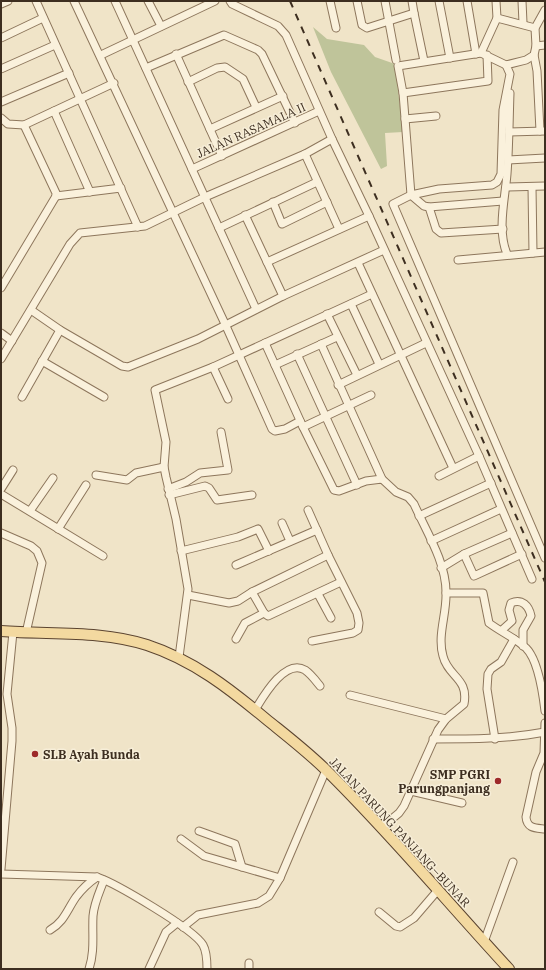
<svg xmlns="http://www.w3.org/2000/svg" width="546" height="970" font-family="'IBM Plex Serif',serif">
<rect width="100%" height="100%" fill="#f0e4c8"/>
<!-- cemetery -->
<polygon fill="#bfc49a" points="313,27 327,39 364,45 375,57 395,64 403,132 385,133 387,166 381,169 331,72"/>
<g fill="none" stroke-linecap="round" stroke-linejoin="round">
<!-- minor casing -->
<g stroke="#8d765c" stroke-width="9">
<g id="minor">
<polyline points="36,1 138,227"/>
<polyline points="74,1 226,326 272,429 275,431 285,429 300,421"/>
<polyline points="115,1 256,309"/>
<polyline points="148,1 161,26"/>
<polyline points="230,1 232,4 278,26 286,35 332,139 369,216 479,456 532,579"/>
<polyline points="330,1 336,28"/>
<polyline points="357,1 362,25 367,28 414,13 424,61"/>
<polyline points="385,1 396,60"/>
<polyline points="412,1 414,13"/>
<polyline points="439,1 450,58"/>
<polyline points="467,1 476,54"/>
<polyline points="522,1 523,23"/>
<polyline points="1,4 8,1"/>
<polyline points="545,10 535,28 536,46 534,55 526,60 506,65 510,74 503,110 501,174 497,182 492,185 439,189 411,195 393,204 545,558"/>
<polyline points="497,18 535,28"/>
<polyline points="1,38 43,18"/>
<polyline points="536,46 545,45"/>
<polyline points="481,53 497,18 496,1"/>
<polyline points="176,54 222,156"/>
<polyline points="101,55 215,1"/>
<polyline points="534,55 537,71 540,131"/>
<polyline points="146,68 224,35 258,50 262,54 295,123"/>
<polyline points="1,69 55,45"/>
<polyline points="188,82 217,68 225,67 243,79 256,107"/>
<polyline points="403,93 488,81 487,55"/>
<polyline points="1,102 69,73"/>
<polyline points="54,111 90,192"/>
<polyline points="1,118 8,124 24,125 114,83"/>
<polyline points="405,119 436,116"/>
<polyline points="210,129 283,96"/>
<polyline points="509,132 545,131"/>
<polyline points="305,154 339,229"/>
<polyline points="508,160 545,158"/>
<polyline points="192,169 319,111"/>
<polyline points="506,187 545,186"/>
<polyline points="532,187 533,253"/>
<polyline points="56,196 121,188"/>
<polyline points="503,201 429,207 424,206 411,195 403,93 398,66 481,53 506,65"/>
<polyline points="273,202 282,224 327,202"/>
<polyline points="429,207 436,229 441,233 503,229"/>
<polyline points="245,215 283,296"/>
<polyline points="219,228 317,182"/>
<path d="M507,254C497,230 505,199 507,174C509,147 509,120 510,93"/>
<polyline points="458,260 545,252"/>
<polyline points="267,262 369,216"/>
<polyline points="358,263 453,468"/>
<polyline points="1,288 56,196 56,193 24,125"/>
<polyline points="351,304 379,364"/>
<polyline points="31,310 60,330 122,366 128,367 198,339 283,296 384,250"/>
<polyline points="327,314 357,375"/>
<polyline points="1,333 12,341"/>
<path d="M265,343L303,427L334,490L339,491L366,481L382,479L396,492L408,497L414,504C426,531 446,562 446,592C447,614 437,635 443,656C448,677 469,678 464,704L446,719L438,730L404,806L399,813L382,827"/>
<polyline points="321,344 382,479"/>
<polyline points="297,354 357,485"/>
<polyline points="1,359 70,244 80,233 145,226 205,197 305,154 332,139"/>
<polyline points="42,361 104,397"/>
<polyline points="275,365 337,337"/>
<polyline points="213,367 228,399"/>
<polyline points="338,385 426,343"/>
<polyline points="22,397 60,330"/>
<polyline points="303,427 371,395"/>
<polyline points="96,475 127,480 136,473 164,467"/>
<polyline points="439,476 479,456"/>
<polyline points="1,489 13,470"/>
<polyline points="168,489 186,482 200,473 228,470 221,432"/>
<polyline points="1,494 103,556"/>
<polyline points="169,495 205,486 209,488 217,500 252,495"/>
<polyline points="308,510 328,555 357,613 359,623 358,630 353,633 312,641"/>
<polyline points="30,511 53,478"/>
<polyline points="419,516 491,483"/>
<polyline points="282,523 290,541"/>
<polyline points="58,529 86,485"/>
<polyline points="1,533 31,546 37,551 42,563 26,633"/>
<polyline points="431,541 501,509"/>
<polyline points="181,551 238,537 258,529 269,551"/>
<polyline points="464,554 474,576 522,554"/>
<polyline points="236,565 317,530"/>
<polyline points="441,568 464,554 512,533"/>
<polyline points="252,592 264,613 268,616 341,582"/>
<path d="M446,593H483L489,623C501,632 515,638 526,648C538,660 543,694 545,711"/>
<polyline points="318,594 331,618"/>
<polyline points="188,595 229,603 238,601 252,592 328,555"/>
<path d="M502,630L512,621L509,610L511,603C522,598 529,606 531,616L523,630V646"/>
<polyline points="236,639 245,623 264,613"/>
<polyline points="179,657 188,589 176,519 166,477 164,467 166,442 155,390 213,367 372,294"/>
<polyline points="350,695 446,719"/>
<path d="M255,710C263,697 285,658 305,670C311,674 316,681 320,686"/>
<path d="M545,723L544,753L536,772L526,817C527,829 536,828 545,829"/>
<path d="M433,739C471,739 508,739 545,732"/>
<polyline points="495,739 487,689 488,674 491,669 501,662 514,639"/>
<polyline points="411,791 462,803"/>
<polyline points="199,831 235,844 242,867"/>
<polyline points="181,839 204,856 280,878"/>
<polyline points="1,869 12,741 12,728 7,694 13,632"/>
<path d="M1,874L97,877C115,883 194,929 203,945C207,952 207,961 207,969"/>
<polyline points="379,912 396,926 400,927 414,918 438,890"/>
<polyline points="183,927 198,915 258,903 269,896 280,878 326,770"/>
<path d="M50,930C64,922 67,910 76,897C82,889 88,883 97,877"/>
<polyline points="484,942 513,862"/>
<polyline points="249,963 249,969"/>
<path d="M89,969C95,951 92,934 93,916C94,903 100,891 104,880"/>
<polyline points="149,969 166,932 177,923"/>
</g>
</g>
<!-- primary casing -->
<g stroke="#5b4430" stroke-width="12">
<path id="primary" d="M1,631C49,635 101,630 147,645C193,660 230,689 266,719C287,736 308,752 327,771C391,834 448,903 509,969"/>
</g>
<!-- minor -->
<use href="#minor" stroke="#faf1dc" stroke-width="7"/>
<!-- primary -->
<use href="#primary" stroke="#f3d9a0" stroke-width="10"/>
<!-- rail -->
<polyline stroke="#3d2e20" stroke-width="2" stroke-dasharray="7 7" stroke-linecap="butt" points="290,1 545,582"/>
</g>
<!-- markers -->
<g fill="#9e2a2b" stroke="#f7eed8" stroke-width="1.5">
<circle cx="35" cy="754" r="4"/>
<circle cx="498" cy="781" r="4"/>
</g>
<g text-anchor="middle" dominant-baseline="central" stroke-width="3" stroke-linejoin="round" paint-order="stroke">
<!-- street labels -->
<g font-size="12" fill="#3d2e20" stroke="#f7eed8">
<text transform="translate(251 130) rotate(-24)">JALAN RASAMALA II</text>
<text transform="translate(400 832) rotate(47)">JALAN PARUNG PANJANG–BUNAR</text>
</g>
<!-- poi labels -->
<g font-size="12" font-weight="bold" fill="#3d2e20" stroke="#f7eed8" text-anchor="start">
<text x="43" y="754">SLB Ayah Bunda</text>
<text x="490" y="774" text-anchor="end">SMP PGRI<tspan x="490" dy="14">Parungpanjang</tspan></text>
</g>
</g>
<!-- border -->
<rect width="546" height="970" fill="none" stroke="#3d2e20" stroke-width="4"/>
</svg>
